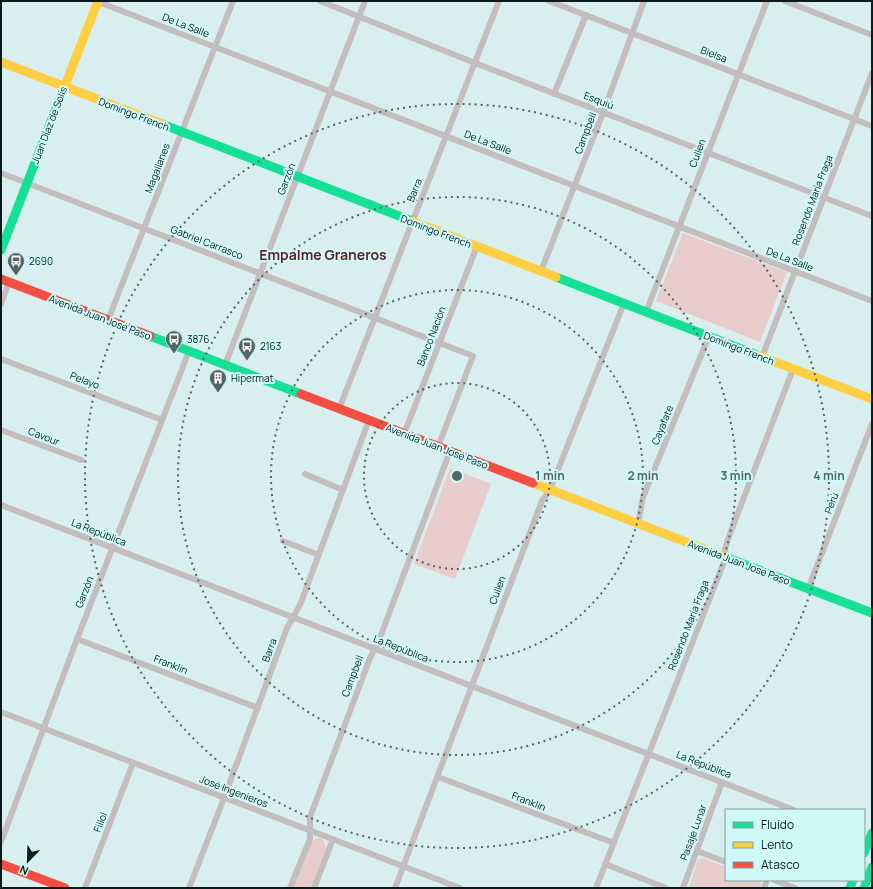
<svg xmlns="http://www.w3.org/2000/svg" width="873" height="889" font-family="Manrope,sans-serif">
<rect width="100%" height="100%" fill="#d9efef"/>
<!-- green -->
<g fill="#e8cccc">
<polygon points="683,233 787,272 760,342 656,301"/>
<polygon points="450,468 491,484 455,579 414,564"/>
<polygon points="320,838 324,841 326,849 311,888 293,888 311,844 315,839"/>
<polygon points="703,858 726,867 726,880 760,880 761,884 760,888 689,888 698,860"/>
</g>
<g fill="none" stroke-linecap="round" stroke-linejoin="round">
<!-- street -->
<g stroke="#c4bdbd" stroke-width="6">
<polyline points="96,1 872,301"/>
<polyline points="320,1 475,63 872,216"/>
<polyline points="549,1 872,126"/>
<polyline points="785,1 872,35"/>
<polyline points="554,94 586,15"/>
<polyline points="1,173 473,356 438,447"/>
<polyline points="541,271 603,113 644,1"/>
<polyline points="1,304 9,282"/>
<polyline points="646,312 767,1"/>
<polyline points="108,320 233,1"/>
<polyline points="762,357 872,73"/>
<polyline points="1,359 162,420"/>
<polyline points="225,365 365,1"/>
<polyline points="339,409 499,1"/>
<polyline points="1,430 81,460"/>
<polyline points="404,434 477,246"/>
<polyline points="305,474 343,490"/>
<polyline points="1,505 794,810"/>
<polyline points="638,523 643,497 709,336"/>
<polyline points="283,541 319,555"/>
<polyline points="808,589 872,424"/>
<polyline points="77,639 258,708"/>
<polyline points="1,712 460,888"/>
<polyline points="438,777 614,843"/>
<polyline points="1,842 77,639 189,351"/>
<polyline points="697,851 726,862"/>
<polyline points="605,864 666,888"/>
<polyline points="774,880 795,888"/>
<polyline points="85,888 133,763"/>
<polyline points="189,888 224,798 287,628 300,605 369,420"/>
<polyline points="290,888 310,839 310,817 370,658 378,643 450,451"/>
<polyline points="314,888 333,839"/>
<polyline points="395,888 542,501 550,490 624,303"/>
<polyline points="596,888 726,557 725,549 728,539 793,369"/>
<polyline points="683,888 722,782"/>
<polyline points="764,888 767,880"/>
</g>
<!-- fast -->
<g stroke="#16e098" stroke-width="9">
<polyline points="162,124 412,221"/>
<polyline points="1,250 59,101"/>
<polyline points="556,277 757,355"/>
<polyline points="150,336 301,394"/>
<polyline points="725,557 872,613"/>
<polyline points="864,853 872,833"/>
<polyline points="850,888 853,880"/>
<polyline points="864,888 872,867"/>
</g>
<!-- slow -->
<g stroke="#ffcf43" stroke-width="9">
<polyline points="1,62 162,124"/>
<polyline points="59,101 98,1"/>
<polyline points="412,221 556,277"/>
<polyline points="757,355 872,399"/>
<polyline points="533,483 725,557"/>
</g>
<!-- jam -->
<g stroke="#f24e42" stroke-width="9">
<polyline points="1,279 150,336"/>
<polyline points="301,394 533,483"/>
<polyline points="1,864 65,888"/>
</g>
</g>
<!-- distance rings -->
<g fill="none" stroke="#536565" stroke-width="2" stroke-dasharray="2 4">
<circle cx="457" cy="476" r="93"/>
<circle cx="457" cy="476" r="186"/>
<circle cx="457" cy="476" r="279"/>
<circle cx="457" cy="476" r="372"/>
</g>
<!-- icons -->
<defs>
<g id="bus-pin" transform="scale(0.9)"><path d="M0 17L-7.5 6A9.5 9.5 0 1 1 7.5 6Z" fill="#536565" stroke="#cff9f8"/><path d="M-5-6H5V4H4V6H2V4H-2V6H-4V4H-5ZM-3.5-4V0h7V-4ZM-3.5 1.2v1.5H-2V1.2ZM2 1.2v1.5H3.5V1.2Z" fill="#fff"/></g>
<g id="building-pin" transform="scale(0.9)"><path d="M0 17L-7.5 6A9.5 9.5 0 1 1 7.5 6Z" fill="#536565" stroke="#cff9f8"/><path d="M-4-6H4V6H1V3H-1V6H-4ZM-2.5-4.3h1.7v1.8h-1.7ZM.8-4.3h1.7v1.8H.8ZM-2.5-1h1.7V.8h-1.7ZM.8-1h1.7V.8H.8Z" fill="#fff"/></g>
</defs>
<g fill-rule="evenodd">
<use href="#bus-pin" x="16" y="261"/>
<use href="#bus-pin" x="174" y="339"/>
<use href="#bus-pin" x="247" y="346"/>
<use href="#building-pin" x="218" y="378"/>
</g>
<g text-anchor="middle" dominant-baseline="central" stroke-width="4" stroke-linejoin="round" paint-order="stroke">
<!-- street labels -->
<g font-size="10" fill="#0b1b1b" stroke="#cff9f8">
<text transform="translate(186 25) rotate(21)">De La Salle</text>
<text transform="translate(714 54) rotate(21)">Bielsa</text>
<text transform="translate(599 100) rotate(21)">Esquiú</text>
<text transform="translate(134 114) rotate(21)">Domingo French</text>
<text transform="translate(49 125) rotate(-69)">Juan Díaz de Solís</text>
<text transform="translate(585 133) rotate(-69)">Campbell</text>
<text transform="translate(488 142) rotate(21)">De La Salle</text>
<text transform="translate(697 153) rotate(-69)">Cullen</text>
<text transform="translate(157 168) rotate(-69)">Magallanes</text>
<text transform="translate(286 179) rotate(-69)">Garzón</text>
<text transform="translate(414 190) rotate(-68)">Barra</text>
<text transform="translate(812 200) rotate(-69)">Rosendo María Fraga</text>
<text transform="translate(436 231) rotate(21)">Domingo French</text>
<text transform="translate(207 242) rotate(21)">Gabriel Carrasco</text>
<text transform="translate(790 259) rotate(21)">De La Salle</text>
<text transform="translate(100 317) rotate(21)">Avenida Juan José Paso</text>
<text transform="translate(431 336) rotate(-69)">Banco Nación</text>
<text transform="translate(739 348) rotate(21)">Domingo French</text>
<text transform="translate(85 380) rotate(21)">Pelayo</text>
<text transform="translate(662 425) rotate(-68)">Cayafate</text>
<text transform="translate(44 436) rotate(21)">Cavour</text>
<text transform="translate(437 446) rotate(21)">Avenida Juan José Paso</text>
<text transform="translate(831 503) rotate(-69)">Perú</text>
<text transform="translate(99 532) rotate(21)">La República</text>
<text transform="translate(739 562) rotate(21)">Avenida Juan José Paso</text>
<text transform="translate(497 590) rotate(-69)">Cullen</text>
<text transform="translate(84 592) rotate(-69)">Garzón</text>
<text transform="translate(688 625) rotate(-69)">Rosendo María Fraga</text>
<text transform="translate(401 648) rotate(21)">La República</text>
<text transform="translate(269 650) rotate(-70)">Barra</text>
<text transform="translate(171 664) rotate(21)">Franklin</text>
<text transform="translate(352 676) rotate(-69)">Campbell</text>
<text transform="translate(704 764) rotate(21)">La República</text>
<text transform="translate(234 791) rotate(21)">José Ingenieros</text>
<text transform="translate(529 801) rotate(21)">Franklin</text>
<text transform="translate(100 822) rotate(-69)">Fillol</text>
<text transform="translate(693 832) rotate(-70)">Pasaje Lunar</text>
</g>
<!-- poi labels -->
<g font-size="10" fill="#0b1b1b" stroke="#cff9f8" text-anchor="start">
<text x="29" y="261">2690</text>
<text x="187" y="339">3876</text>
<text x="260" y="346">2163</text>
<text x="231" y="378">Hipermat</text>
</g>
<!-- district labels -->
<g font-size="14" font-weight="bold" fill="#631e25" stroke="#cff9f8">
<text x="323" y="254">Empalme Graneros</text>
</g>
</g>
<circle cx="457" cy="476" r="6" fill="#536565" stroke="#cff9f8" stroke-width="2"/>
<g font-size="12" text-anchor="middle" font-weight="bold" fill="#536565" stroke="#cff9f8" stroke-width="4" stroke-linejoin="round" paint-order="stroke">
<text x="550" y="480">1 min</text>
<text x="643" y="480">2 min</text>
<text x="736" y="480">3 min</text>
<text x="829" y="480">4 min</text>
</g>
<!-- border -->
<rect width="873" height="889" fill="none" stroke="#0b1b1b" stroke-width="4"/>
<!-- legend -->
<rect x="725" y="809" width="140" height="72" fill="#cff9f8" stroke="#81a0a0"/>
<rect x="733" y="822" width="20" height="6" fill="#16e098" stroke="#81a0a0"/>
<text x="761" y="829" font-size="12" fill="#0b1b1b">Fluido</text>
<rect x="733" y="842" width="20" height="6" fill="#ffcf43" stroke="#81a0a0"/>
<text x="761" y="849" font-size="12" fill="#0b1b1b">Lento</text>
<rect x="733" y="862" width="20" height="6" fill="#f24e42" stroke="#81a0a0"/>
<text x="761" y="869" font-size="12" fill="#0b1b1b">Atasco</text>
<!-- north arrow -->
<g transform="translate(28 861) rotate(203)" stroke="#cff9f8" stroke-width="3" paint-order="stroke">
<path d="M0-3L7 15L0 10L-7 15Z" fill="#0b1b1b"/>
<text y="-6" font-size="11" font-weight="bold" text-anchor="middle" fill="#0b1b1b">N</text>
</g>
</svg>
